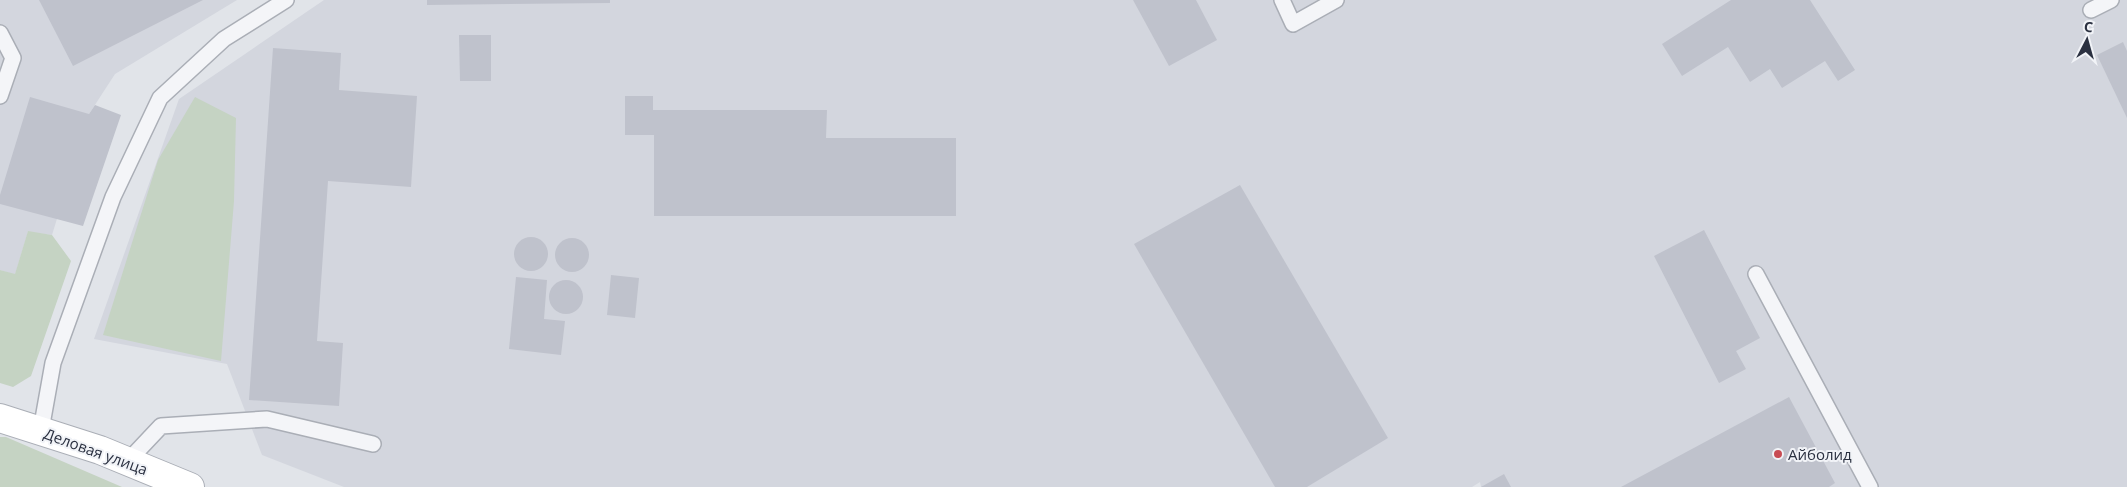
<svg xmlns="http://www.w3.org/2000/svg" width="2127" height="487" font-family="'Open Sans',sans-serif">
<rect width="100%" height="100%" fill="#e1e4e9"/>
<!-- built -->
<g fill="#d3d6de">
<polygon points="0,0 237,0 115,74 89,114 52,235 28,232 15,275 0,270"/>
<polygon points="324,0 2127,0 2127,487 1481,487 1480,482 1472,487 344,487 262,455 227,364 94,339 179,99"/>
</g>
<!-- green -->
<g fill="#c5d3c3">
<polygon points="195,97 236,118 234,201 221,361 103,335 158,160"/>
<polygon points="28,231 52,235 71,261 31,376 13,387 0,383 0,270 15,274"/>
<polygon points="0,437 6,437 122,487 0,487"/>
</g>
<!-- building -->
<g fill="#bfc2cc">
<polygon points="39,0 203,0 73,66"/>
<polygon points="427,0 610,0 610,3 427,5"/>
<polygon points="1133,0 1196,0 1217,40 1169,66"/>
<polygon points="1731,0 1810,0 1855,70 1838,81 1825,61 1782,88 1770,69 1750,82 1728,47 1682,76 1662,44"/>
<polygon points="459,35 491,35 491,81 460,81"/>
<polygon points="2123,42 2127,51 2127,118 2097,55"/>
<polygon points="273,48 341,53 339,90 417,96 411,187 328,181 317,341 343,343 339,406 249,400"/>
<polygon points="625,96 653,96 653,110 827,110 826,138 956,138 956,216 654,216 654,135 625,135"/>
<polygon points="30,97 89,114 95,105 121,115 83,226 0,204 0,195"/>
<polygon points="1240,185 1388,438 1307,487 1275,487 1134,244"/>
<polygon points="1704,230 1760,338 1736,351 1746,369 1719,383 1654,256"/>
<circle cx="531" cy="254" r="17"/>
<circle cx="572" cy="255" r="17"/>
<polygon points="611,275 639,278 635,318 607,315"/>
<polygon points="516,277 547,280 544,319 565,321 561,355 509,349"/>
<circle cx="566" cy="297" r="17"/>
<polygon points="1789,397 1835,483 1829,487 1621,487"/>
<polygon points="1504,474 1511,487 1481,487"/>
</g>
<g fill="none" stroke-linecap="round" stroke-linejoin="round">
<!-- lane casing -->
<g stroke="#aaaeb6" stroke-width="18">
<g id="lane">
<polyline points="1282,0 1293,24 1336,0"/>
<polyline points="2091,10 2111,0"/>
<polyline points="0,33 13,58 0,96"/>
<polyline points="1756,274 1870,487"/>
<polyline points="41,430 53,363 113,197 160,98 224,39 286,0"/>
<polyline points="128,461 161,426 267,419 373,444"/>
</g>
</g>
<!-- secondary casing -->
<g stroke="#aaaeb6" stroke-width="30">
<polyline id="secondary" points="0,418 100,450 190,487"/>
</g>
<!-- lane -->
<use href="#lane" stroke="#f4f5f8" stroke-width="15"/>
<!-- secondary -->
<use href="#secondary" stroke="#fff" stroke-width="28"/>
</g>
<!-- markers -->
<circle fill="#c84c54" stroke="#f1f3f7" stroke-width="2" cx="1778" cy="454" r="5"/>
<g text-anchor="middle" dominant-baseline="central" stroke-width="4" stroke-linejoin="round" paint-order="stroke">
<!-- street labels -->
<g font-size="15" fill="#2a3040" stroke="#f1f3f7">
<text transform="translate(96 451) rotate(20)">Деловая улица</text>
</g>
<!-- poi labels -->
<g font-size="15" fill="#2a3040" stroke="#f1f3f7" text-anchor="start">
<text x="1788" y="454">Айболид</text>
</g>
</g>
<!-- north arrow -->
<g transform="translate(2087 40) rotate(6)" stroke="#f1f3f7" stroke-width="4" paint-order="stroke">
<path d="M0-4L9 19L0 12L-9 19Z" fill="#2a3040"/>
<text y="-8" font-size="14" font-weight="bold" text-anchor="middle" fill="#2a3040">С</text>
</g>
</svg>
